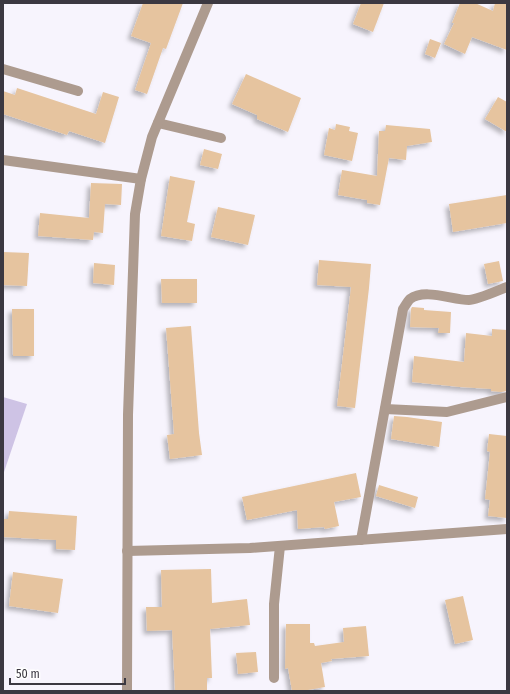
<svg xmlns="http://www.w3.org/2000/svg" width="510" height="694" font-family="'Fira Sans Condensed',sans-serif">
<defs>
<filter id="shadow"><feDropShadow dx="-3.5" dy="3.5" stdDeviation="2" flood-color="#0004"/></filter>
</defs>
<rect width="100%" height="100%" fill="#f7f4fd"/>
<!-- green -->
<polygon fill="#cec3e5" points="3,397 27,404 3,475"/>
<!-- building -->
<g fill="#e6c49f" filter="url(#shadow)">
<polygon points="143,3 183,3 166,49 163,48 147,94 135,90 151,43 131,36"/>
<polygon points="361,3 384,3 373,32 353,24"/>
<polygon points="460,3 475,3 493,11 495,3 507,3 507,50 472,37 465,54 444,44 454,23 452,23"/>
<polygon points="430,39 441,43 435,58 425,54"/>
<polygon points="246,74 301,98 288,132 257,119 257,115 232,104"/>
<polygon points="17,88 96,114 103,92 119,97 105,143 69,131 67,135 3,114 3,91 15,95"/>
<polygon points="498,97 507,102 507,132 485,119"/>
<polygon points="336,124 350,127 349,131 358,133 352,161 324,155 329,128 335,130"/>
<polygon points="386,125 430,129 432,142 407,146 406,160 389,158 380,205 367,203 367,200 338,195 342,170 377,176 379,131 385,131"/>
<polygon points="204,149 222,154 218,169 200,165"/>
<polygon points="170,176 195,181 187,222 195,224 192,241 161,236"/>
<polygon points="91,183 122,184 121,205 105,204 103,233 94,232 93,240 38,236 40,213 89,218"/>
<polygon points="507,195 507,223 453,232 449,204"/>
<polygon points="218,207 255,215 248,245 211,237"/>
<polygon points="3,252 29,253 27,286 3,285"/>
<polygon points="319,260 371,264 369,288 355,408 337,406 351,287 317,285"/>
<polygon points="499,261 503,281 488,284 484,264"/>
<polygon points="94,263 115,265 114,285 93,283"/>
<polygon points="161,279 197,279 197,303 162,303"/>
<polygon points="412,307 424,308 424,310 451,312 450,333 438,333 439,328 410,327 411,309"/>
<polygon points="12,309 34,309 34,356 13,356"/>
<polygon points="191,326 199,433 202,455 170,459 167,435 174,434 166,328"/>
<polygon points="492,329 507,330 507,391 501,392 491,391 491,389 460,387 412,382 414,356 464,362 466,333 492,336"/>
<polygon points="394,416 407,417 442,422 439,447 391,439"/>
<polygon points="489,434 507,436 507,518 488,516 490,500 485,499 490,452 487,451"/>
<polygon points="356,473 361,497 334,502 339,526 325,529 324,527 298,529 297,510 247,520 242,497"/>
<polygon points="379,485 418,497 415,508 376,496"/>
<polygon points="9,511 77,516 75,550 56,549 56,540 3,537 3,519 8,519"/>
<polygon points="211,569 212,603 247,599 250,625 210,629 212,678 207,678 207,691 175,691 172,630 147,631 146,607 162,607 161,570"/>
<polygon points="13,572 63,579 58,613 9,606"/>
<polygon points="463,596 473,640 455,644 445,600"/>
<polygon points="286,624 310,624 310,643 314,643 315,646 344,642 343,628 366,626 369,656 331,659 332,661 321,663 325,687 302,691 292,691 288,668 285,669"/>
<polygon points="256,652 258,672 238,674 236,653"/>
</g>
<g fill="none" stroke-linecap="round" stroke-linejoin="round">
<!-- minor -->
<g stroke="#ad9b8f" stroke-width="10">
<polyline points="3,69 78,91"/>
<polyline points="158,123 221,138"/>
<polyline points="3,160 141,179"/>
<polyline points="385,409 447,412 507,397"/>
<path d="M361,540L403,309C405,306 408,301 410,299C425,288 452,300 469,300C477,300 499,290 507,287"/>
<polyline points="127,551 250,548 507,529"/>
<polyline points="274,678 274,604 280,546"/>
<polyline points="127,691 128,415 135,214 141,179 152,137 208,3"/>
</g>
</g>
<!-- border -->
<rect width="510" height="694" fill="none" stroke="#3b3841" stroke-width="8"/>
<!-- scale -->
<path d="M10 678v6h115v-6" fill="none" stroke="#3b3841" stroke-width="2"/>
<text x="16" y="678" font-size="12" fill="#3b3841" stroke="#ffffff" stroke-width="3" paint-order="stroke">50 m</text>
</svg>
